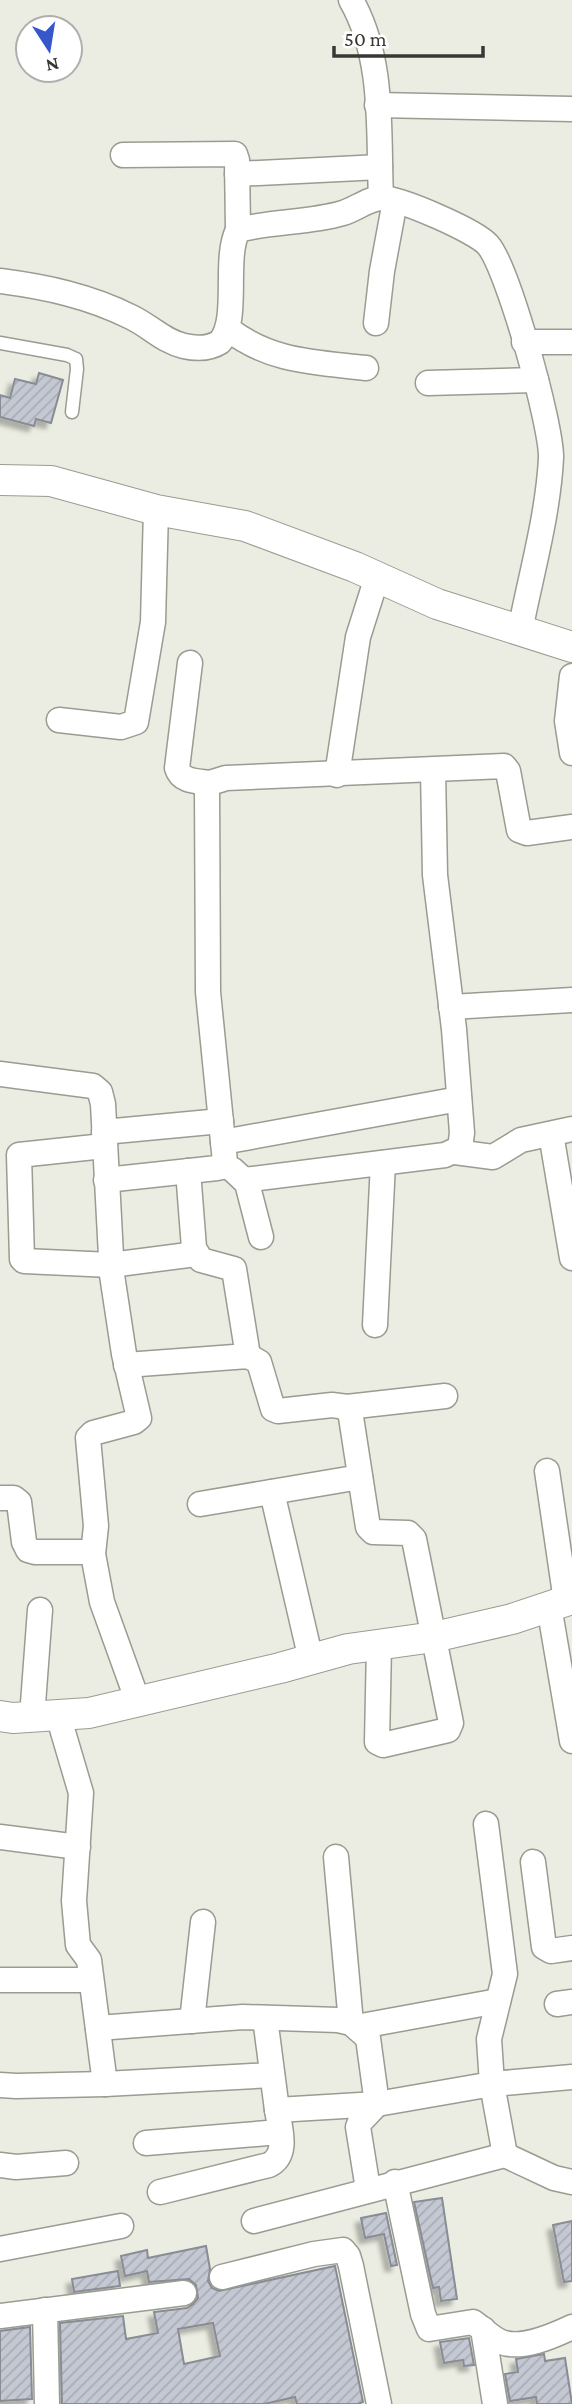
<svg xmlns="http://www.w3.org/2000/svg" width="572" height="2404" font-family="'Crimson Pro',serif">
<defs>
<pattern id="building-hatch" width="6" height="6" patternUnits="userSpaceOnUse" patternTransform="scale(1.75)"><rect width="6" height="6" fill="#c4c8d2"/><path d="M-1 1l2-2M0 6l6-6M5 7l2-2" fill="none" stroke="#a9acb5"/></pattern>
<filter id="shadow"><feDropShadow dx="-5.5" dy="5.5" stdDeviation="2" flood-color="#0004"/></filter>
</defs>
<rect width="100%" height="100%" fill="#ecede2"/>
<!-- building -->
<g fill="url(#building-hatch)" stroke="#888c95" stroke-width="2" fill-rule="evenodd" filter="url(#shadow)">
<polygon points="39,373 63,380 51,423 36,419 34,426 0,417 0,395 10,398 15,379 36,384"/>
<polygon points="442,2198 457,2299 441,2301 439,2287 433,2288 414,2202"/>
<polygon points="386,2213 397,2265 391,2266 384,2234 365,2238 361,2218"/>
<polygon points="572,2221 572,2281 564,2282 553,2225"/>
<path d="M206,2246L210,2269L208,2281L212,2288L219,2291L335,2266L363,2402L358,2404H297L295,2397L264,2404H62L60,2323L123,2316L126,2339L158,2333L154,2312L187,2308L193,2304L198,2298L196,2285L189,2279L149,2282L147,2271L125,2276L121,2256L147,2250L148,2258ZM213,2323L220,2356L184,2364L178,2329Z"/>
<polygon points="118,2271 120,2286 74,2292 72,2279"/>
<polygon points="30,2327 32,2399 0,2401 0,2331"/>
<polygon points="469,2338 474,2365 464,2366 463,2360 444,2363 440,2342"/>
<polygon points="544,2354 545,2361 565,2358 572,2404 537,2404 536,2397 510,2401 505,2374 518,2372 516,2359"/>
</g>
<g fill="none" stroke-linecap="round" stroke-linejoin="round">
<!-- service casing -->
<g stroke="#9a9b91" stroke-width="15">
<polyline id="service" points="0,343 67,355 76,359 77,369 72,412"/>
</g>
<!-- minor casing -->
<g stroke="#9a9b91" stroke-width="27">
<g id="minor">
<path d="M351,0C385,59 378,133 381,198"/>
<polyline points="377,105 572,109"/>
<polyline points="123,155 235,154 237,160 238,230"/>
<polyline points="237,174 380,167"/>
<path d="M0,281C46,287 89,296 131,317C150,326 163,341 184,346C197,349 209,349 220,342C240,319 223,259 238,230C272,221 309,223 343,213C356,209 369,198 382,198C402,199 476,231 488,245C508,268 552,426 551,458C548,516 531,574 520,631"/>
<polyline points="376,323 382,271 395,201"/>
<path d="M228,329C271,362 314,362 366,368"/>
<polyline points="524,342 572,342"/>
<polyline points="428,383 536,380"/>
<path d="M190,663L177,768C181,782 197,781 210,783"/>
<polyline points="572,676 567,721 572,753"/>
<polyline points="59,720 121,727 136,722 153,622 156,510"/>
<polyline points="337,775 358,637 377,577"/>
<polyline points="451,1007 572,1000"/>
<polyline points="0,1074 93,1086 100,1092 103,1104 112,1275 124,1354 139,1418 134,1422 93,1433 88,1438 96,1526 93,1554"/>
<polyline points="104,1132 221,1121"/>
<polyline points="551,1134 572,1258"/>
<polyline points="223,1142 459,1099"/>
<polyline points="104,1146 19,1155 22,1259 24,1261 111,1265 196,1254"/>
<polyline points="455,1152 493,1157 521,1140 572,1129"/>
<polyline points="233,1170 247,1183 261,1237"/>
<polyline points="188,1171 194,1248 201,1260 234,1269 248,1356"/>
<polyline points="106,1180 217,1168 222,1167 225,1162 208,992 207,789 210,783 226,778 504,766 508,771 519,830 527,833 572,827"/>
<polyline points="244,1180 445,1155 460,1148 462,1133 454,1029 435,875 433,770"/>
<polyline points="375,1325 383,1163"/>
<polyline points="126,1365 248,1356 259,1362 273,1409 278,1411 332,1405 347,1407 351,1417 368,1527 373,1532 408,1533 414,1539 451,1723 448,1730 383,1745 377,1742 379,1645"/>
<polyline points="347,1407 445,1396"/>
<polyline points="547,1471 566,1601"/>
<polyline points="272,1492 311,1660"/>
<polyline points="0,1498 14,1498 19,1502 24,1542 28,1550 35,1552 89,1552 93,1554 102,1602 138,1702"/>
<polyline points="200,1504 360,1477"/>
<polyline points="549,1606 572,1741"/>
<polyline points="58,1715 81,1793 74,1901 78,1945 89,1960 105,2084"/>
<polyline points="32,1717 40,1610"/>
<polyline points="486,1824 505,1974 489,2039 492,2084 505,2155"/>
<polyline points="0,1837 78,1847"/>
<polyline points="336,1857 351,2023"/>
<polyline points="533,1862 544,1947 551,1951 572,1948"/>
<polyline points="0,1980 91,1980"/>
<polyline points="557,2004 572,2002"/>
<polyline points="265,2018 277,2110 377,2104 492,2084 572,2077"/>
<polyline points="192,2021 203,1922"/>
<polyline points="356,2027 498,2001"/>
<polyline points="98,2028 243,2017 338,2020 351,2023 368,2038 377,2104 360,2122 358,2127 368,2189"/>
<polyline points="0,2085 16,2086 105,2084 272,2075"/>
<polyline points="146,2143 280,2132"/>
<polyline points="0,2165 16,2167 66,2163"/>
<path d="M395,2182L423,2314L429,2329L473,2322C482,2328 491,2338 501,2342C522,2350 553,2336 572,2327"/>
<path d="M160,2192L269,2165C289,2155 280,2129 277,2110"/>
<polyline points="254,2221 505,2155 554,2178 572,2182"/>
<polyline points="0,2249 121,2226"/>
<polyline points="222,2277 314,2254 343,2250 348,2256 351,2266 379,2404"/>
<polyline points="45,2310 47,2404"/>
<polyline points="0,2316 184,2293"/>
<polyline points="483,2329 495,2404"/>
</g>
</g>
<!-- tertiary casing -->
<g stroke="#9a9b91" stroke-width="32">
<g id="tertiary">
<polyline points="0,480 51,481 156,510 245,526 355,567 437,604 572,647"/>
<polyline points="0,1716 13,1718 89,1713 280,1668 348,1649 434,1637 512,1619 572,1599"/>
</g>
</g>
<!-- service -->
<use href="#service" stroke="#fff" stroke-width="12"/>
<!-- minor -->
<use href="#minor" stroke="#fff" stroke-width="24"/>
<!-- tertiary -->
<use href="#tertiary" stroke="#fff" stroke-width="30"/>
</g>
<!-- north arrow -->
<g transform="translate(49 49) rotate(168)"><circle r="33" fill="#ffffff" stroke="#afafad" stroke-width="2"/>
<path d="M0-5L12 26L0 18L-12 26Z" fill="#3657c9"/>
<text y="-10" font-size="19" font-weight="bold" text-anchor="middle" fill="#373733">N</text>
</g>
<!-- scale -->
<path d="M334 46v10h149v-10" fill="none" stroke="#373733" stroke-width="3.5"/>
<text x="344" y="46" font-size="21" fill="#373733" stroke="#ffffff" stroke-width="5" paint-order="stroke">50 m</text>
</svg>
